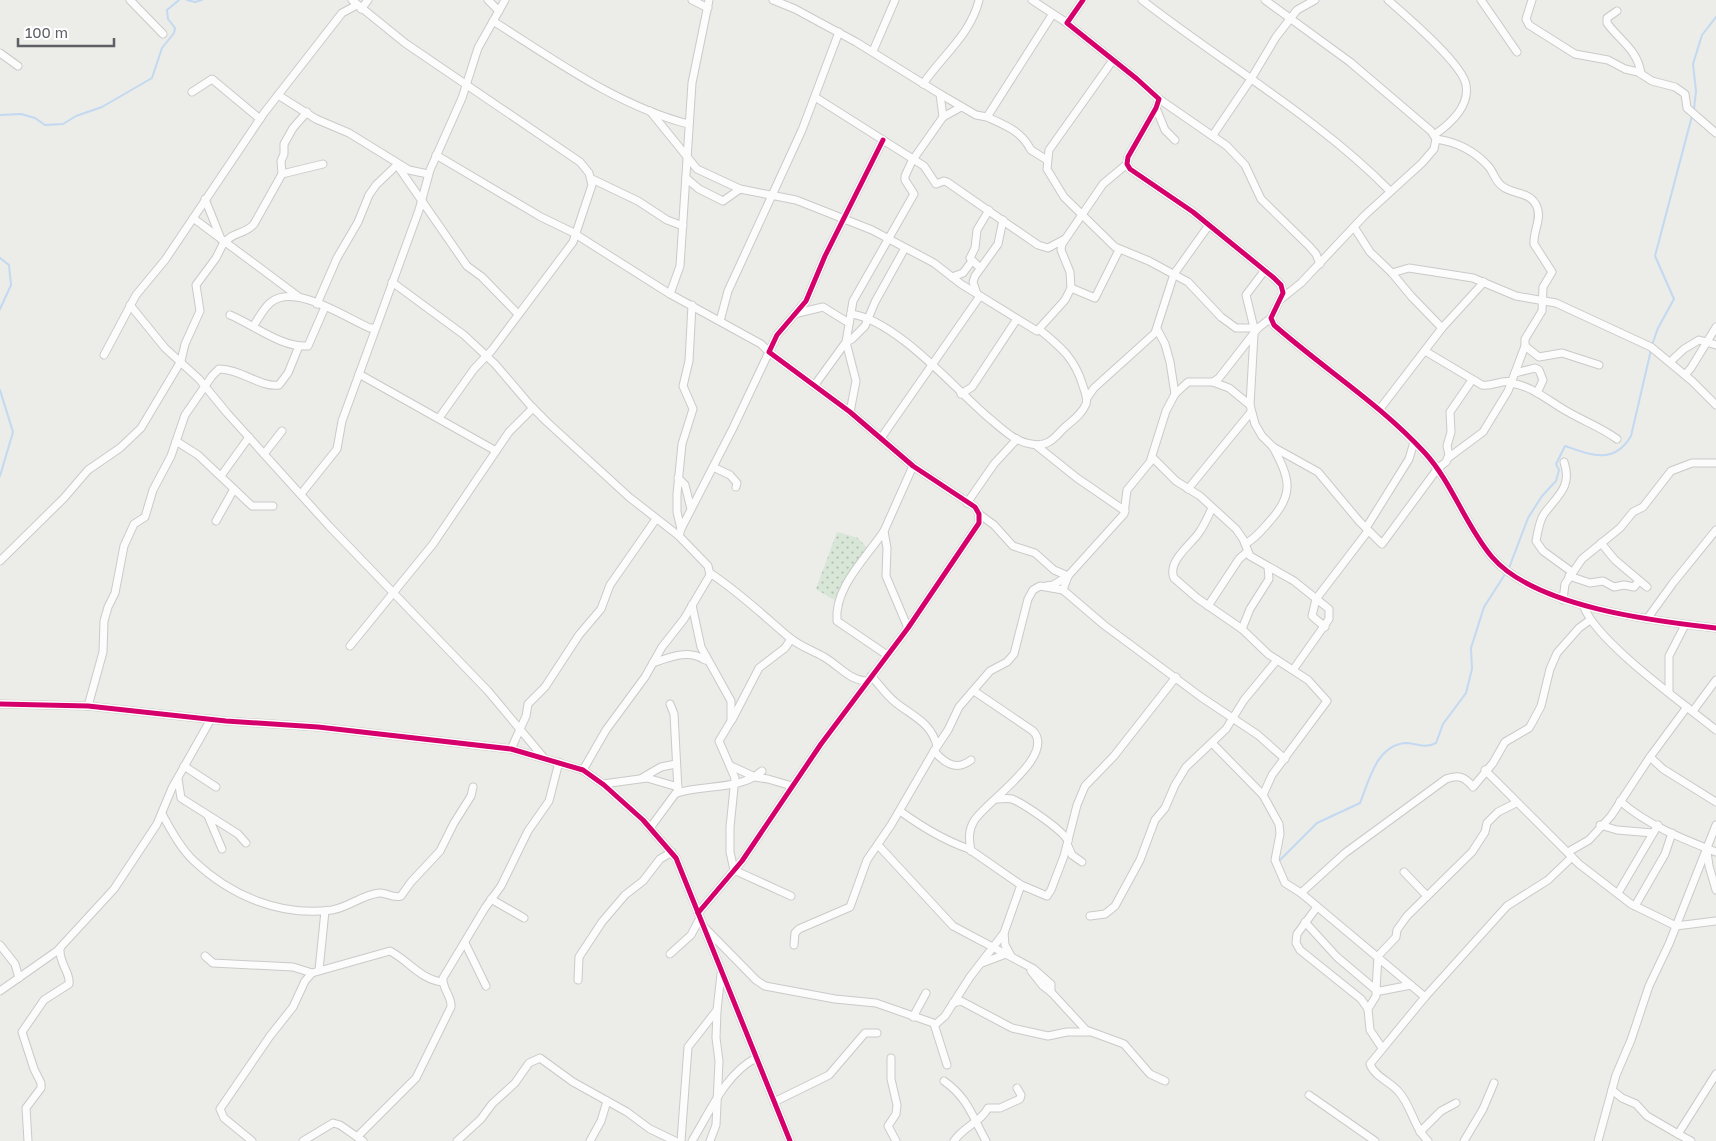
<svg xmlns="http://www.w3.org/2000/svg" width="1716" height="1141" font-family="'Golos Text',sans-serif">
<defs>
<pattern id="green-dots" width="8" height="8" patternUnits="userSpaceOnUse" patternTransform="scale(1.25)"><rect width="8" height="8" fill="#d7e6d6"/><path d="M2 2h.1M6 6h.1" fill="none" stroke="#b2beb1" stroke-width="1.8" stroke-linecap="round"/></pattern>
</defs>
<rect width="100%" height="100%" fill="#ecece8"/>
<!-- green -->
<polygon fill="url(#green-dots)" points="837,532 858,538 867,548 834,600 816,589"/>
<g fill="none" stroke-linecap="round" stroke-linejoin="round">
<!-- stream -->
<g stroke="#c2d9f1" stroke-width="2">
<polyline points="187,0 195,2 202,0"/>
<polyline points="1694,109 1696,91 1693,64 1702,35 1716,17"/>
<polyline points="0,115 21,114 35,118 45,125 63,124 76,116 102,107 152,78 162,48 174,33 175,28 168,19 167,10 179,0"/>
<polyline points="0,258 9,265 11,285 0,309"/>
<polyline points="1652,345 1658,328 1674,299 1655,256 1692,116"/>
<polyline points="0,390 13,432 0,476"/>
<path d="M1278,862L1317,823L1360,803C1369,781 1376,746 1405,743C1417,743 1424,749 1436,743L1443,724L1466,693L1472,669L1471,648L1484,607L1509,568L1528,518L1542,496L1556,481L1559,470L1556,464L1565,446C1591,455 1614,465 1631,436L1651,350"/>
</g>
<!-- minor casing -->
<g stroke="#cacac9" stroke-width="9">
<g id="minor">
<polyline points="130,0 163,34"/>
<polyline points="352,0 405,43 580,162 589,173 592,185 573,242 492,350 474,369 439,418"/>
<polyline points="488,0 499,11"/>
<polyline points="692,0 708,8"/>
<polyline points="773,0 795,9 856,42 940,94 943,117 912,161 905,176 905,180 914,194 853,301 846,342 814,386"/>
<polyline points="1032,0 1067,23"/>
<path d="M1083,0L1067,23L1137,79L1159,99L1156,108L1128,157L1127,164L1130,169L1193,212L1274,278L1281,285L1283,293L1271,318L1274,325C1324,369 1380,404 1425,453C1453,484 1465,525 1492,557C1535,607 1653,621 1716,628"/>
<path d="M1142,0C1224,64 1317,117 1390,191"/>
<polyline points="1265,0 1350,62 1431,131 1436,139 1434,149 1422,163 1365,215 1301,283 1281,299"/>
<path d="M1388,0C1405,15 1463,64 1466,85C1470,107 1450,124 1434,135"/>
<polyline points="1481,0 1517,52"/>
<polyline points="1532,0 1526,19 1529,25 1575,54 1608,60 1625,69 1638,72 1652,81 1675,87 1685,94 1687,108 1716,133"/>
<polyline points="361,9 368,0"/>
<path d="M1617,11L1607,18V23C1620,41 1638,50 1641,74"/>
<path d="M493,21C555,60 616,105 688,124"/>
<polyline points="873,51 895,0"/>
<polyline points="0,53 18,66"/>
<polyline points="1113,60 1049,150 1047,169 1064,197 1115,247 1149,261 1188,282 1221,317 1236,328 1258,328"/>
<path d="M923,84C942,56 971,34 979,0"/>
<polyline points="192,92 212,79 260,119"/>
<polyline points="940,94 976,115 987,117 1052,15"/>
<polyline points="278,95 316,119 349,133 409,170 428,174"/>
<polyline points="815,97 924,166 936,184 944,181 947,182 1038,245 1048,248 1065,239"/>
<polyline points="1159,99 1227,146 1245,165 1261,199 1309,246 1316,254 1320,264"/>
<polyline points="1156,108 1165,130 1175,140"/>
<polyline points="650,111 697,169 740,189"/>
<polyline points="943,117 961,107"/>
<path d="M987,117C1007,126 1021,131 1031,150L1047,160"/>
<polyline points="1213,135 1251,79 1276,37 1297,10 1315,0"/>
<path d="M1436,139C1457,142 1475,151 1489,167C1494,173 1495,181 1502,186C1513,195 1531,191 1537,207C1542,219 1533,231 1534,244L1552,272L1543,287L1542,311L1525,339V346L1508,391L1483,432L1448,458"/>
<polyline points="436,155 541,217 572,232 670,294 761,344 769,352 733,428 681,529"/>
<polyline points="397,165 467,266 482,277 518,314"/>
<polyline points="282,174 323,164"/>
<polyline points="686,178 699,189 723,201 740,189 796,200 872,230 934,263 961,284 1037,331 1065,300 1071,288 1070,272 1061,250 1062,244 1103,184 1127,164"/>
<polyline points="592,179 638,201 667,220 683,226"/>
<polyline points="205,199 221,239"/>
<polyline points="193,218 299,297"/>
<polyline points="1354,227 1370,252 1392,273 1411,296 1442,328"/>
<path d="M225,243C231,232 245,235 254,224L282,174L281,161L284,154V144L293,128L307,112"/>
<polyline points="980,268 970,258 975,248 977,230 989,210"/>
<polyline points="1392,273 1409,268 1473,278 1516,296 1556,303 1651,347 1692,381 1716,405"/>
<polyline points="952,277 963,273 972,261"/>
<polyline points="392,282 464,335 495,364 530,405 547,422 629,497 679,536"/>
<polyline points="1071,288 1095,298 1119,250"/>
<polyline points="670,294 680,266 692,83 709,0"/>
<polyline points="977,294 973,282 975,276 998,244 1003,220"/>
<polyline points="317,304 337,258 358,222 369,195 376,185 398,164"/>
<polyline points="130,305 165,348 199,379 227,413 329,526 488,691 544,758"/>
<polyline points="798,313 823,307 849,323"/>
<path d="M851,314C896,320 954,388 989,418C1001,428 1015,442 1031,444C1047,447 1053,440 1063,429C1071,421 1081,416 1086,404C1088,397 1085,393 1083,386C1075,359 1062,348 1040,330"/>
<path d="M230,315C254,325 282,348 308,346L325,307"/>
<polyline points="720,321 728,291 802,130 839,32"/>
<path d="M254,325C259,318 263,309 270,303C294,282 346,318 370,328H375"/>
<polyline points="1254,328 1246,295 1265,270"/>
<polyline points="1157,329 1165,344 1170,362 1175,394"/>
<polyline points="1254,334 1250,405 1255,424 1262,436 1273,447 1318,472 1359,521 1382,544 1438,468 1446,462 1449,455 1447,446 1451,432 1450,412 1472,380"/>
<polyline points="1525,346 1539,357 1562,353 1599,365"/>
<path d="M1425,351L1482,385C1493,387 1501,379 1512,382"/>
<polyline points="104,355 136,295 165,260 264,113 342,13 357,5"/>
<polyline points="1670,362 1684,349 1699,340 1716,345"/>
<polyline points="1515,373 1535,368 1539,370 1543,380 1537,393"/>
<polyline points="359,374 496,451"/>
<polyline points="1685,375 1691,368 1716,327"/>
<polyline points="1213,382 1229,388 1250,405"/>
<path d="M1511,383C1533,386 1551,403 1570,413C1586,422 1602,428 1617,439"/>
<polyline points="961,394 972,387 1017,319"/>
<polyline points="1087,398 1094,388 1155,333 1174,274 1209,225"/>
<polyline points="1379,410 1442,328 1484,282"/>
<polyline points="850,412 856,381 846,342 852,339 865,326 875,302 905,248"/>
<polyline points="881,438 980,296"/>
<polyline points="176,441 198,455 252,506 273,506"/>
<polyline points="1037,446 1077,478 1125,511"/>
<polyline points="264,454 282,431"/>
<polyline points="1152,457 1176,481 1200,496 1236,529 1243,539 1250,556 1294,581 1329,609 1329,619 1293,670"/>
<path d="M1564,462C1573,487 1556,497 1544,514C1539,521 1538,532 1536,541L1543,551L1572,572"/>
<polyline points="713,467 730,475 737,483 736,487"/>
<polyline points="221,476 249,437"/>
<polyline points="678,478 685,485 691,509"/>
<polyline points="1188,489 1251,412"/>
<polyline points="301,494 337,449 342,421 419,210 430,170 462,98 478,48 505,0"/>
<polyline points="967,503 994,464 1017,439"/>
<path d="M1212,508C1208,517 1204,526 1198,534C1190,545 1167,562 1174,578L1197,598L1242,629L1268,654L1308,680L1327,701L1272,775L1263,795"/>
<polyline points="979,514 994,525 1013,546 1035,553 1054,570 1068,576"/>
<polyline points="216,521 234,489"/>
<polyline points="1366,528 1409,459 1414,442"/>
<path d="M884,531C867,557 834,587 837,621L887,655"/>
<polyline points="1601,543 1615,560 1647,587"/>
<path d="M1245,544C1255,539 1262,530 1269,522C1295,494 1290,479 1273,447"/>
<polyline points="0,561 64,498 88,470 120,448 141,428 181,361 185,344 200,311 196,285 216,258 224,242"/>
<path d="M710,573C739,592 764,616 790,638C801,647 812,650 824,657C838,665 849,680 866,681"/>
<polyline points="1569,576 1590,583 1603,581 1614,587 1624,585 1634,587 1639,581"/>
<polyline points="1046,586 1053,585 1068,576"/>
<polyline points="1063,590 1104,625 1201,697 1258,735 1285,759"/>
<polyline points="1563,600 1565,584 1582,559 1620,528 1633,512 1643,507 1671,471 1692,463 1716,463"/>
<polyline points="692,605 701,647 731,701 731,721 719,741 735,778 730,827 730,852 734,870 791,896"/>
<polyline points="1208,606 1239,559 1247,552"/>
<path d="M1584,607C1597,642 1684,704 1716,730"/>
<polyline points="1647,619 1673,583 1716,530"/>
<polyline points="1325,627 1312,616 1316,599 1368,531"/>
<polyline points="908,628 886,576 887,548 884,531 913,466"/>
<polyline points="1242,629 1250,609 1269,579 1268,567"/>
<polyline points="350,646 433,544 509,432 533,408"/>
<path d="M653,663C670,657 689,649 705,660"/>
<path d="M871,676C879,684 886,695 895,702C912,716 931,722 937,746"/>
<polyline points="1669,692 1669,656 1685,625"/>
<polyline points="0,704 88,706 226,721 318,727 511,749 583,770 604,785 643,820 676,858 790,1141"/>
<path d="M88,706L103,652L104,621L108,607L115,593L124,546L134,524L145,517L153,490L171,456L185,415L212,376L219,369C241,369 261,388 279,385L288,373L299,346"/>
<polyline points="1693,711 1716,680"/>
<polyline points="732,720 759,668 785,648 791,639"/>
<polyline points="1212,743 1263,795 1279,824 1280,834 1275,860 1285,883 1301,893 1425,997"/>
<polyline points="511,749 526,716 528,704 545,687 579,635 601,609 610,585 656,519"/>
<path d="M934,751C945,764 957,771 971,760"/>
<polyline points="1650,757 1663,769 1716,802"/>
<polyline points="184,766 216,787"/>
<polyline points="731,766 755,777 768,779 792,786"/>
<polyline points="583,770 606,730 645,677 662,647 684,619 710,575 708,566 679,536 681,529 677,512 677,494 682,444 693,409 683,386 689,361 692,305"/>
<polyline points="1485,770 1579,864 1631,904 1676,926 1716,921"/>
<polyline points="642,778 661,767 676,764"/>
<polyline points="178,779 181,798 238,834 246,843"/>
<polyline points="603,784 647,778 678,787"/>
<path d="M677,793C705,784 739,791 762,771"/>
<path d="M996,799C1001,799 1007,798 1012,799C1024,804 1063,830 1068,841"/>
<path d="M1620,801C1647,825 1683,839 1716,852"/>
<path d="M900,811C922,827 943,840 969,849L1021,885L1047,896L1051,890L1064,856L1077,805L1085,786L1114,756L1176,677"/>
<path d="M162,814C171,830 181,849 194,861C231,896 281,917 332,910C349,907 362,895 379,893C386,892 393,899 401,896L411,882L440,851L454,823L471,796L473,787"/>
<polyline points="208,816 222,849"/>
<polyline points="1600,825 1617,830 1653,833"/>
<polyline points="650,828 678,790 674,714 670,704"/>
<polyline points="878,845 953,926 1034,969 1051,984 1051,992"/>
<polyline points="1068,846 1072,855 1082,862"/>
<path d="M971,851C969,839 968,831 974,821C984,803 1057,756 1033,731L974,691"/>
<polyline points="1568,852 1589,840 1611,816 1650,757 1687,707"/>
<polyline points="1707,852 1709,866 1716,890"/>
<polyline points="1404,872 1427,896"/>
<path d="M1301,893L1345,853L1446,779C1458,774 1465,777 1473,787L1493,763L1505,742L1529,728L1532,723L1541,706L1550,669L1557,653L1579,628L1590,620"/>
<polyline points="1618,893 1658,825"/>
<polyline points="491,899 524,918"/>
<polyline points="1635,906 1665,854 1672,833"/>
<polyline points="1317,907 1297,934 1296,943 1300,950 1361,999 1368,1009 1370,1030 1382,1048"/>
<polyline points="698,913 742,861 821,744 908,628 979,523 979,514 975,507 913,466 850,412 769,352 777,335 806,301 825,256 883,140"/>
<polyline points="1090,916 1105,914 1115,906 1140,860 1155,820 1165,808 1175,785 1186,767 1226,729 1244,700 1277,660"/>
<polyline points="1305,922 1337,957 1376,990 1376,996 1368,1009"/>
<polyline points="706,929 756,980 765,986 835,999 876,1003 936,1024 945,1016 970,977 1004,933 1021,885"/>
<polyline points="1004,933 1005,945 1011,956"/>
<polyline points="465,943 486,986"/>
<polyline points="0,945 15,964 19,978"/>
<polyline points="794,945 795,933 799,929 850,907 867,860 891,825 934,751 948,730 959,707 990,671 1007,662 1014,654 1028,599 1033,590 1040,586 1063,590 1068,576 1124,514 1127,490 1150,462 1166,411 1175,394 1188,382 1213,382 1219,378 1258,328 1271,318"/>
<polyline points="670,954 691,935 700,918"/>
<polyline points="205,956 213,963 293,967 312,973"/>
<polyline points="982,963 1006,954"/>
<polyline points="319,970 325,911"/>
<polyline points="1031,971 1043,986 1051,992 1086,1030 1124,1044 1150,1074 1165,1081"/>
<polyline points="578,980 579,957 602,922 625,895 643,881 660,859 672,852"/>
<polyline points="1411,985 1380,991 1376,990 1378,956 1396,937 1397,930 1407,916 1472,852 1485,832 1487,823 1498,812 1516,803"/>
<polyline points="0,991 57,951 114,889 157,824 172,788 211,719"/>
<polyline points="953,1003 961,1001 1012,1028 1048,1036 1067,1032 1089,1032"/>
<polyline points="913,1017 926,993"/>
<polyline points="934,1024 947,1065"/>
<polyline points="891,1058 891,1079 897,1105 896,1114 888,1126 896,1141"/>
<path d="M944,1081C968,1098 972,1116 986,1141"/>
<polyline points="1612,1090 1622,1098 1636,1104 1647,1116 1678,1134"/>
<polyline points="1309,1095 1375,1141"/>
<polyline points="774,1102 829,1075 865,1033 877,1033"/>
<polyline points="1420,1132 1441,1111 1456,1103"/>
<path d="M357,1137L416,1078L451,1007C452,996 442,989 443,978L485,908L501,886L528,831L549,801L559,762"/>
<path d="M28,1141L26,1108L41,1088V1083L34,1069L22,1032L44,1000L69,984C71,973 59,964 60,949"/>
<path d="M252,1141L224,1118L220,1109L270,1036L293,1007L305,981L312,973L390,951C409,961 420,979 442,982"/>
<polyline points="303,1141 333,1123 340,1125 363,1141"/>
<polyline points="457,1141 481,1119 492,1104 515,1083 529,1063 540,1058 573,1082 627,1112 650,1129 675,1141"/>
<polyline points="590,1141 601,1121 607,1101"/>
<polyline points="681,1141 688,1047 717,1010 721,974"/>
<path d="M692,1141C710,1112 725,1074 756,1058"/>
<polyline points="710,1141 716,1125 719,1061 716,1038 717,1010"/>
<path d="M954,1141C963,1127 981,1122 988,1108H1000L1020,1099L1021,1095L1017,1088"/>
<path d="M1428,1141C1413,1127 1412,1106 1398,1091C1390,1082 1374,1076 1370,1064L1425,997L1507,906L1548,880L1572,857"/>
<polyline points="1464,1141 1483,1109 1494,1083"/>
<polyline points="1598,1141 1616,1075 1631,1040 1649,986 1669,944 1716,825"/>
<polyline points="1691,1141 1678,1134 1716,1074"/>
</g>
</g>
<!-- minor -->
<use href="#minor" stroke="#fcfcfc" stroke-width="7"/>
<!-- cycleway casing -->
<g stroke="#fff" stroke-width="8">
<g id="cycleway">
<path d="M1083,0L1067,23L1137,79L1159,99L1156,108L1128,157L1127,164L1130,169L1193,212L1274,278L1281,285L1283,293L1271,318L1274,325C1324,369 1380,404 1425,453C1453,484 1465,525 1492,557C1535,607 1653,621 1716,628"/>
<polyline points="0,704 88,706 226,721 318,727 511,749 583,770 604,785 643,820 676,858 790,1141"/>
<polyline points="698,913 742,861 821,744 908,628 979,523 979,514 975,507 913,466 850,412 769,352 777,335 806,301 825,256 883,140"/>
</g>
</g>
<!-- cycleway -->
<use href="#cycleway" stroke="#d6006c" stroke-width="5"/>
</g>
<!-- scale -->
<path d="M18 38v8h96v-8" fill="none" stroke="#5e6065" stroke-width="2.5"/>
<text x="25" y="38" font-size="15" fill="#5e6065" stroke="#ffffff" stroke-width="4" paint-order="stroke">100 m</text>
</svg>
